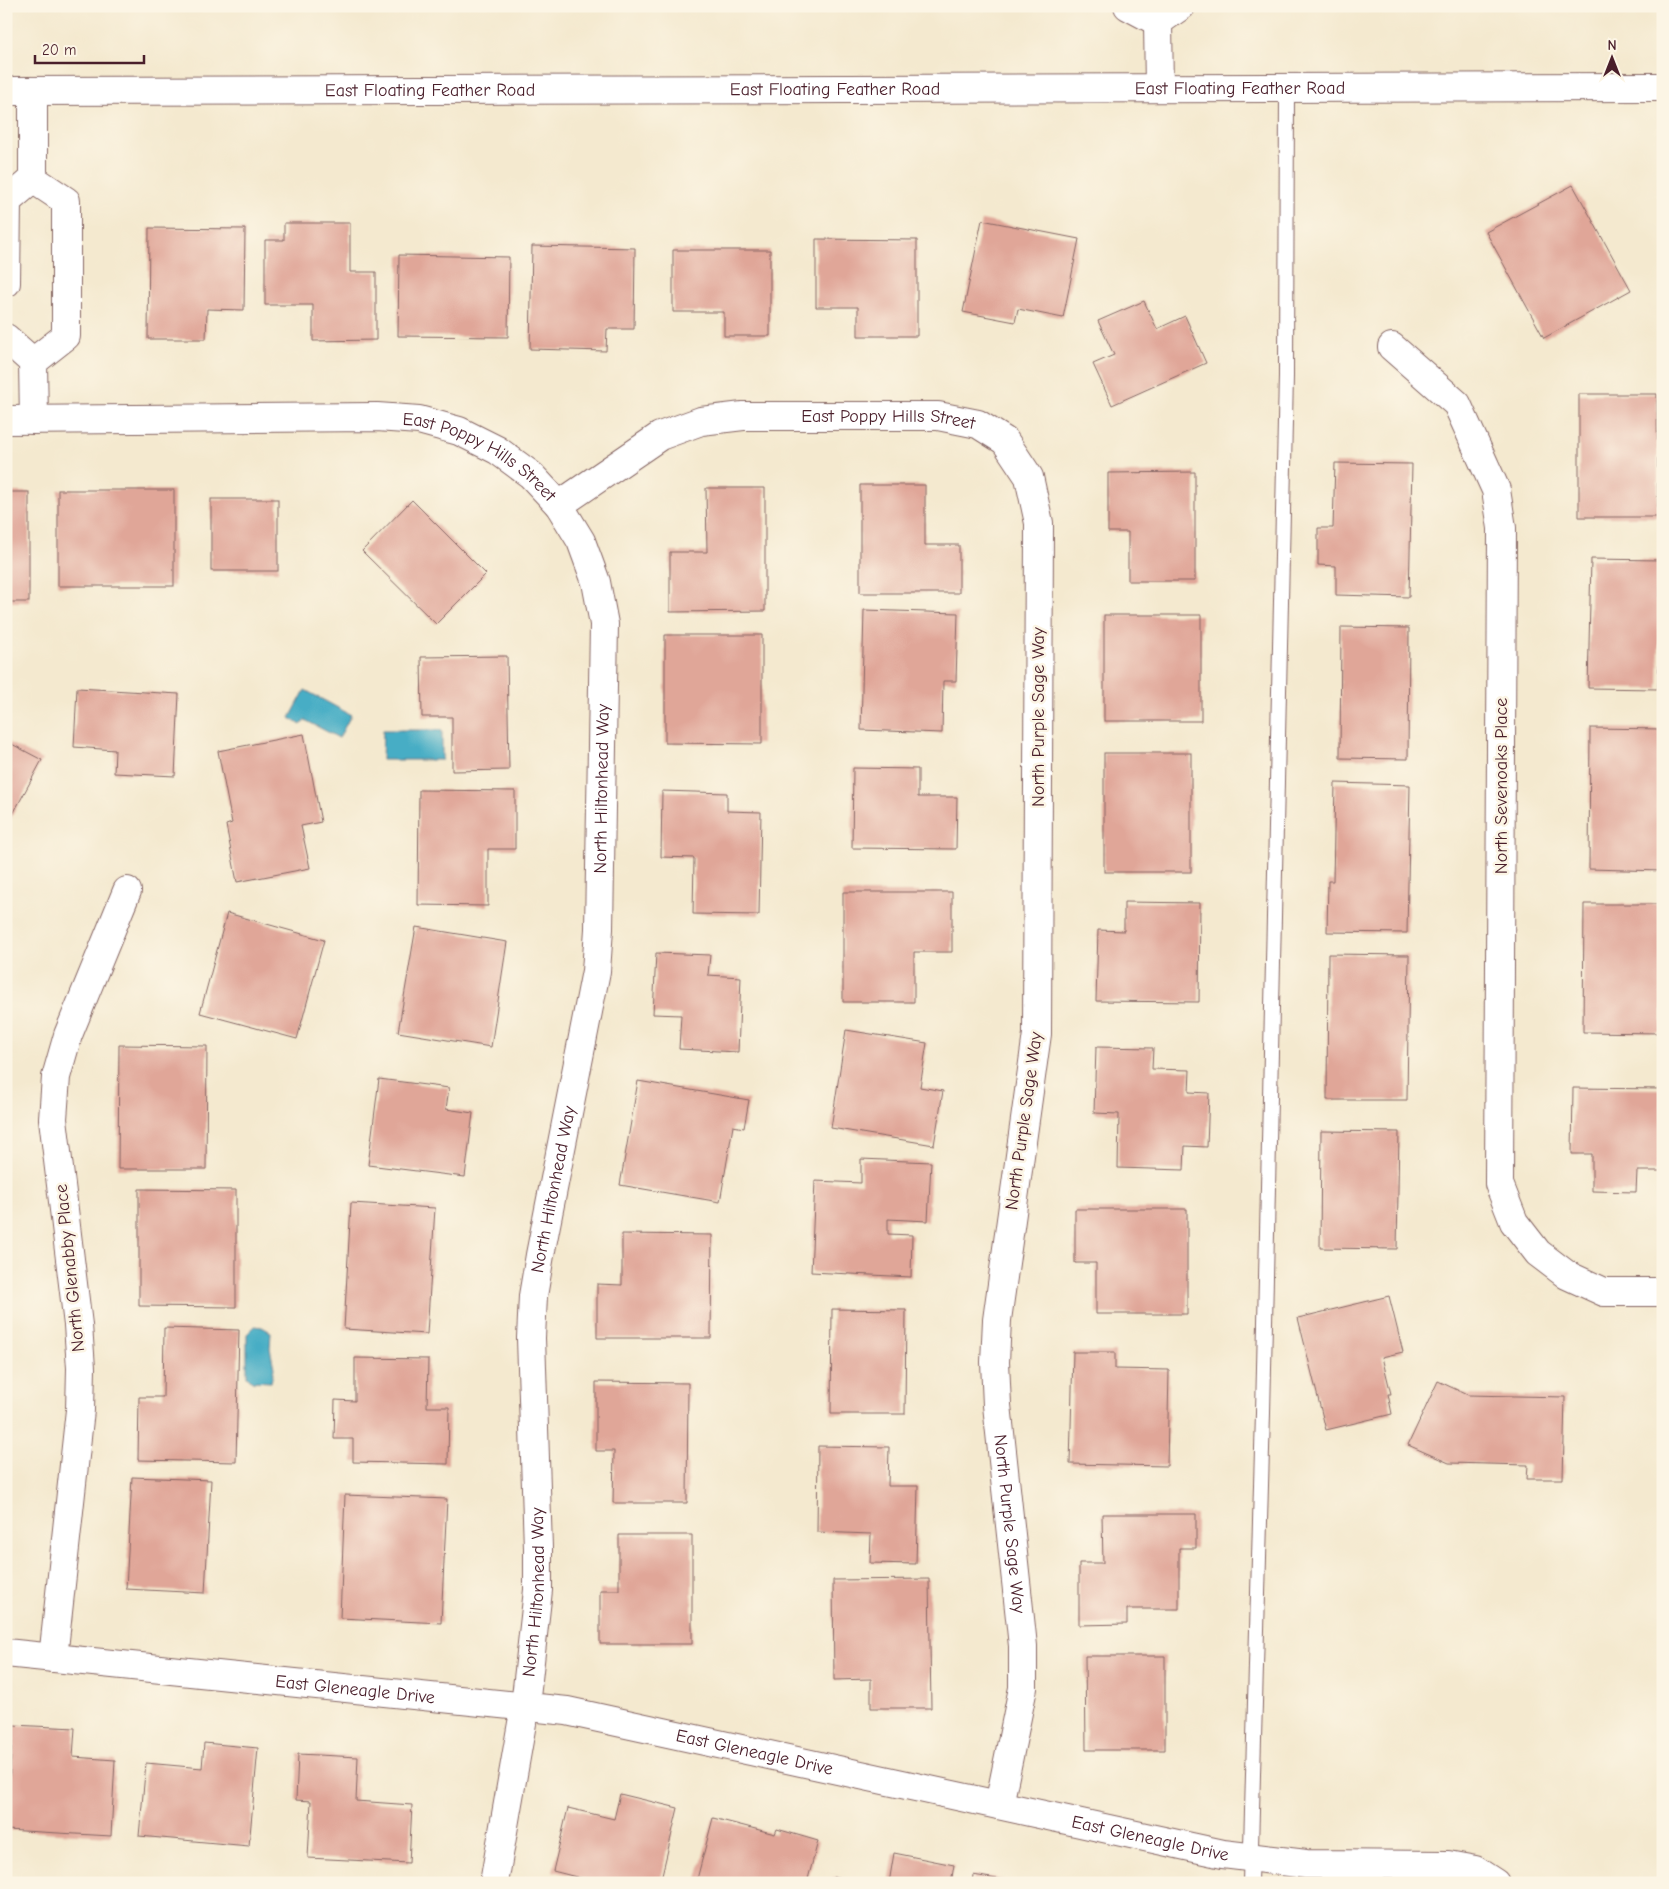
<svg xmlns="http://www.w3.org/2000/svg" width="1669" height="1889" font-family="'Comic Neue',sans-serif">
<rect width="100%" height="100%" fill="#fcf5e5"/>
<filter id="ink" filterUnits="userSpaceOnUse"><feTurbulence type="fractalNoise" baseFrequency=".02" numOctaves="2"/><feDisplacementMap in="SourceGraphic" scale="10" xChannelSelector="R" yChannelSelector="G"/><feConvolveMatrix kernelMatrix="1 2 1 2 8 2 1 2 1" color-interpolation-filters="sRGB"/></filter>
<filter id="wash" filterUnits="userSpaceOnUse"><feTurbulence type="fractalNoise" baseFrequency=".0096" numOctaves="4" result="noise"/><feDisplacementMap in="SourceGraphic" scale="20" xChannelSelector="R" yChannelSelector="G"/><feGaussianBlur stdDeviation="1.12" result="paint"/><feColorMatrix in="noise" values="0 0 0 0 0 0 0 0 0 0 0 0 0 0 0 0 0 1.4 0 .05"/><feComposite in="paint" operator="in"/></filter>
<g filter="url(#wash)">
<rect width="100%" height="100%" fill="#f4e9cf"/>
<!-- water -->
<g fill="#46adc5" stroke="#486678">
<polygon points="305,690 351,715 339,738 305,720 301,725 290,718"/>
<polygon points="383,730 442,730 442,760 382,760"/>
<polygon points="255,1326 262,1327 271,1332 270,1348 274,1368 271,1382 252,1381 247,1376 247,1334"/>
</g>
<g id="blocks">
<!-- building -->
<g fill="#e0a698">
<polygon points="1573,185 1631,290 1544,338 1486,232"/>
<polygon points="982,220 1079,239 1063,318 1018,309 1015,322 963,312"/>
<polygon points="284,223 350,223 350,272 376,272 376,340 313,341 313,305 265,305 265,240 284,240"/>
<polygon points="149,228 245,229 244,310 207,309 206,339 148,339"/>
<polygon points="816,239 917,240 917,336 858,336 858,307 816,307"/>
<polygon points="532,246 635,248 634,329 607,329 606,351 530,349"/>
<polygon points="673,250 770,250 770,336 724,336 724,312 673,312"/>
<polygon points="399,255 509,257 508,337 398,336"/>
<polygon points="1144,301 1157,329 1185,316 1206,363 1112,405 1093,364 1114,355 1098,321"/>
<polygon points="1579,394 1657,394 1658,517 1579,517"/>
<polygon points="1335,463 1412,464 1409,597 1336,595 1336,566 1318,565 1318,528 1333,528"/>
<polygon points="1195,472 1195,581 1128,581 1128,532 1108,532 1108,473"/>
<polygon points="860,485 925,485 925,545 959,545 959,593 860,593"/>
<polygon points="706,488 765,488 765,611 670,612 670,552 707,552"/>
<rect x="58" y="490" width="116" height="96"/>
<rect x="6" y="492" width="23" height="110"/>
<rect x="211" y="499" width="67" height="72"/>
<polygon points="412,500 486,574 436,624 362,551"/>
<polygon points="1591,559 1661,560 1658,689 1588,688"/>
<polygon points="864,610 958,613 956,681 943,681 942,733 861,730"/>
<rect x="1104" y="615" width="97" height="106"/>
<polygon points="1341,627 1409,628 1408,759 1340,758"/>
<polygon points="665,635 762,635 762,744 665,743"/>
<polygon points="507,656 509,770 452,771 452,717 422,717 421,657"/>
<polygon points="77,688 179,694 175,776 114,773 115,750 74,747"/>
<polygon points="1590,728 1663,729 1663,871 1589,869"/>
<polygon points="304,734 321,822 301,826 310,868 237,882 226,825 232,823 218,751"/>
<polygon points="6,741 42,760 6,827"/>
<rect x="1104" y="753" width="87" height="119"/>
<polygon points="853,768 918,769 918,797 957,797 956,849 852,848"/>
<polygon points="1335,783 1410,785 1407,933 1327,932 1328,881 1333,881"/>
<polygon points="419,790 515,791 515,849 488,849 488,906 418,905"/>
<polygon points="662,791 727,793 727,811 761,812 759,915 693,914 694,858 661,857"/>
<polygon points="843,892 952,892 952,952 914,952 914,1002 843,1002"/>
<polygon points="1124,902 1200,903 1199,1002 1096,1001 1098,930 1124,931"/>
<polygon points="1584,904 1662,904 1662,1033 1583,1032"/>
<polygon points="227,913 324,940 297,1039 200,1013"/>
<polygon points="416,927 507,942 491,1047 398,1032"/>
<polygon points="656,953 710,955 708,975 741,977 738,1052 679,1049 681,1015 653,1014"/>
<polygon points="1328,954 1409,955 1407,1100 1327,1100"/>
<polygon points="846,1030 927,1043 920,1087 943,1091 934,1145 831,1128"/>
<polygon points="119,1045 207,1046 206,1169 118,1169"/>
<polygon points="1096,1047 1153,1048 1152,1069 1190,1070 1189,1092 1209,1093 1207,1147 1185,1146 1184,1170 1118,1168 1119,1114 1094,1113"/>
<polygon points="379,1079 449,1088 446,1109 473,1113 465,1177 368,1165"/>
<polygon points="638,1081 749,1100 744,1128 733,1126 720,1202 620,1185"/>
<polygon points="1573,1088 1663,1089 1663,1171 1637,1171 1636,1192 1592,1191 1592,1154 1572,1154"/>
<polygon points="1321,1131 1399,1132 1397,1249 1320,1248"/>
<polygon points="861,1159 931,1162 928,1221 888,1219 888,1234 912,1235 911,1277 811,1272 815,1181 861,1183"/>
<polygon points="139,1189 236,1190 236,1307 139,1306"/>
<polygon points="351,1203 435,1208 427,1334 344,1329"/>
<polygon points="1075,1209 1187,1209 1187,1314 1096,1314 1096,1263 1075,1263"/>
<polygon points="622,1234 712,1235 711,1338 597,1338 597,1284 622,1285"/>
<polygon points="1389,1296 1403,1352 1382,1357 1391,1394 1388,1394 1392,1414 1326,1430 1298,1318"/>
<polygon points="832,1309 906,1310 905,1414 831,1414"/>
<polygon points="164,1328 239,1330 236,1462 138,1460 139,1397 163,1397"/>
<polygon points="1073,1352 1115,1352 1115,1369 1169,1370 1167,1466 1070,1464"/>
<polygon points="355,1358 428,1359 427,1407 449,1407 448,1464 353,1462 353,1439 334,1439 335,1400 355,1401"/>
<polygon points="1438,1381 1468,1395 1565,1397 1563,1479 1527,1479 1528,1465 1449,1463 1408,1445"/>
<polygon points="596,1382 688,1383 687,1503 613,1503 614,1451 596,1451"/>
<polygon points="818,1446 889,1447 888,1486 918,1486 916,1564 870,1563 871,1534 817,1532"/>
<polygon points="132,1477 211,1480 205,1593 126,1589"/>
<polygon points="345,1495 447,1499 441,1623 340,1618"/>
<polygon points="1102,1514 1196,1514 1196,1548 1179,1548 1179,1609 1127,1609 1127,1624 1079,1625 1079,1563 1103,1563"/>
<polygon points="619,1535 692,1535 692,1644 600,1644 600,1590 619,1590"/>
<polygon points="929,1579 931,1708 871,1708 871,1679 834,1680 833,1580"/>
<polygon points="1085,1656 1165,1656 1165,1750 1086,1750"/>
<polygon points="13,1725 75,1728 73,1757 115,1760 111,1836 6,1830"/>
<polygon points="204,1743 258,1748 249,1846 139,1836 146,1763 202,1768"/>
<polygon points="298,1754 358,1757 356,1801 412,1805 409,1863 308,1858 311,1801 296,1800"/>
<polygon points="620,1794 678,1808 660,1883 600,1883 553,1871 568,1808 614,1819"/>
<polygon points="713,1818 775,1834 777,1829 818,1841 807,1883 696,1883"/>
<polygon points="894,1853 954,1865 951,1883 889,1883"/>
<polygon points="973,1875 1015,1882 1015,1883 972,1883"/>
<polygon points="833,1877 858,1882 858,1883 832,1883"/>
</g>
</g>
</g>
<g filter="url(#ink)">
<use href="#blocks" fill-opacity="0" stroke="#866664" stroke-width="1"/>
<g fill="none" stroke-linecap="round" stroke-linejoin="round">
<!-- lane casing -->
<g stroke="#866664" stroke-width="16">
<polyline id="lane" points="1250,1883 1263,1413 1286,376 1287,88"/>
</g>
<!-- street casing -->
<g stroke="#866664" stroke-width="30">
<g id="street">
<polyline points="33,91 33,179"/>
<polyline points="6,283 7,201 33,179 66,201 66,336 33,362"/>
<polyline points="6,338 33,362 34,420"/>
<polyline points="1392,347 1457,404 1496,490 1502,528 1499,1184 1514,1222 1538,1253 1567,1275 1604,1292 1663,1292"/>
<path id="s1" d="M6,420L377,417L419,420L459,431L497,450L531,475L559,505L660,436L701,421L743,416H938L978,424L1005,441L1029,477L1039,523L1037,1034L997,1320L995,1362L997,1405L1023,1646V1688L999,1805"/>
<path id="s2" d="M6,1653L567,1711L1223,1854L1306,1864L1448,1865L1475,1870L1495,1883"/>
<polyline points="53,1658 80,1410 81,1368 78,1325 53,1119 56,1077 68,1035 127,891"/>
<path id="s3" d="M494,1883L525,1706L538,1590V1548L531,1338L533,1296L540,1255L596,971L599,929L604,624L596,582L581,541L559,505"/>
</g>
</g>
<!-- secondary casing -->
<g stroke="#866664" stroke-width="30">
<g id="secondary">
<polyline points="1128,6 1158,22"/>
<polyline points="1158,22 1159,88"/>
<polyline points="1158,22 1181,6"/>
<path id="s4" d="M6,91L1663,87"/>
</g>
</g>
<!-- lane -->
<use href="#lane" stroke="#fff" stroke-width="14"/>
<!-- street -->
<use href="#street" stroke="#fff" stroke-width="28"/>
<!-- secondary -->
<use href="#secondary" stroke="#fff" stroke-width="28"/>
</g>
</g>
<g text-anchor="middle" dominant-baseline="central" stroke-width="5" stroke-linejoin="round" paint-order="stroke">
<!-- street labels -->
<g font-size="18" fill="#4a1f2b" stroke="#fcf5e5">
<text stroke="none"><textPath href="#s4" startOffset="1234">East Floating Feather Road</textPath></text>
<text stroke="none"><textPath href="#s4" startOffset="829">East Floating Feather Road</textPath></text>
<text stroke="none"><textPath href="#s4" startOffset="424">East Floating Feather Road</textPath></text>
<text stroke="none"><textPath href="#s1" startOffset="934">East Poppy Hills Street</textPath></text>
<text stroke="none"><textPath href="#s1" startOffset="484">East Poppy Hills Street</textPath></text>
<text transform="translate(1038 717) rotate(-90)">North Purple Sage Way</text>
<text transform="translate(1501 786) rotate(-90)">North Sevenoaks Place</text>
<text stroke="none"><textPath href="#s3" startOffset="1104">North Hiltonhead Way</textPath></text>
<text transform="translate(1024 1121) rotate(-82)">North Purple Sage Way</text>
<text stroke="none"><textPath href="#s3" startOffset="699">North Hiltonhead Way</textPath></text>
<text transform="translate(70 1268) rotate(-96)">North Glenabby Place</text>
<text stroke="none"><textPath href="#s1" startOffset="2151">North Purple Sage Way</textPath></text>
<text stroke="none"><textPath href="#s3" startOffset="294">North Hiltonhead Way</textPath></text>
<text stroke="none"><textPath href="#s2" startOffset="351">East Gleneagle Drive</textPath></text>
<text stroke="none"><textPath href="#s2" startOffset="756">East Gleneagle Drive</textPath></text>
<text stroke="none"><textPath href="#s2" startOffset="1161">East Gleneagle Drive</textPath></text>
</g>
</g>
<!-- margin -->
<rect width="1669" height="1889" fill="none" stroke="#fcf5e5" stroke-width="25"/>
<!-- north arrow -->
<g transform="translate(1612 58)" stroke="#fcf5e5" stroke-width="4" paint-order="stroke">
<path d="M0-4L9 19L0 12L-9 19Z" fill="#4a1f2b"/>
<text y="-8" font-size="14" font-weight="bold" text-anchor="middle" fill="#4a1f2b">N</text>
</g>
<!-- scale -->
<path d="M35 55v8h109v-8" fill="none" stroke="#4a1f2b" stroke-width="2.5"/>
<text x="42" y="55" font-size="15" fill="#4a1f2b" stroke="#fcf5e5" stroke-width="4" paint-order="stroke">20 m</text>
</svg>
